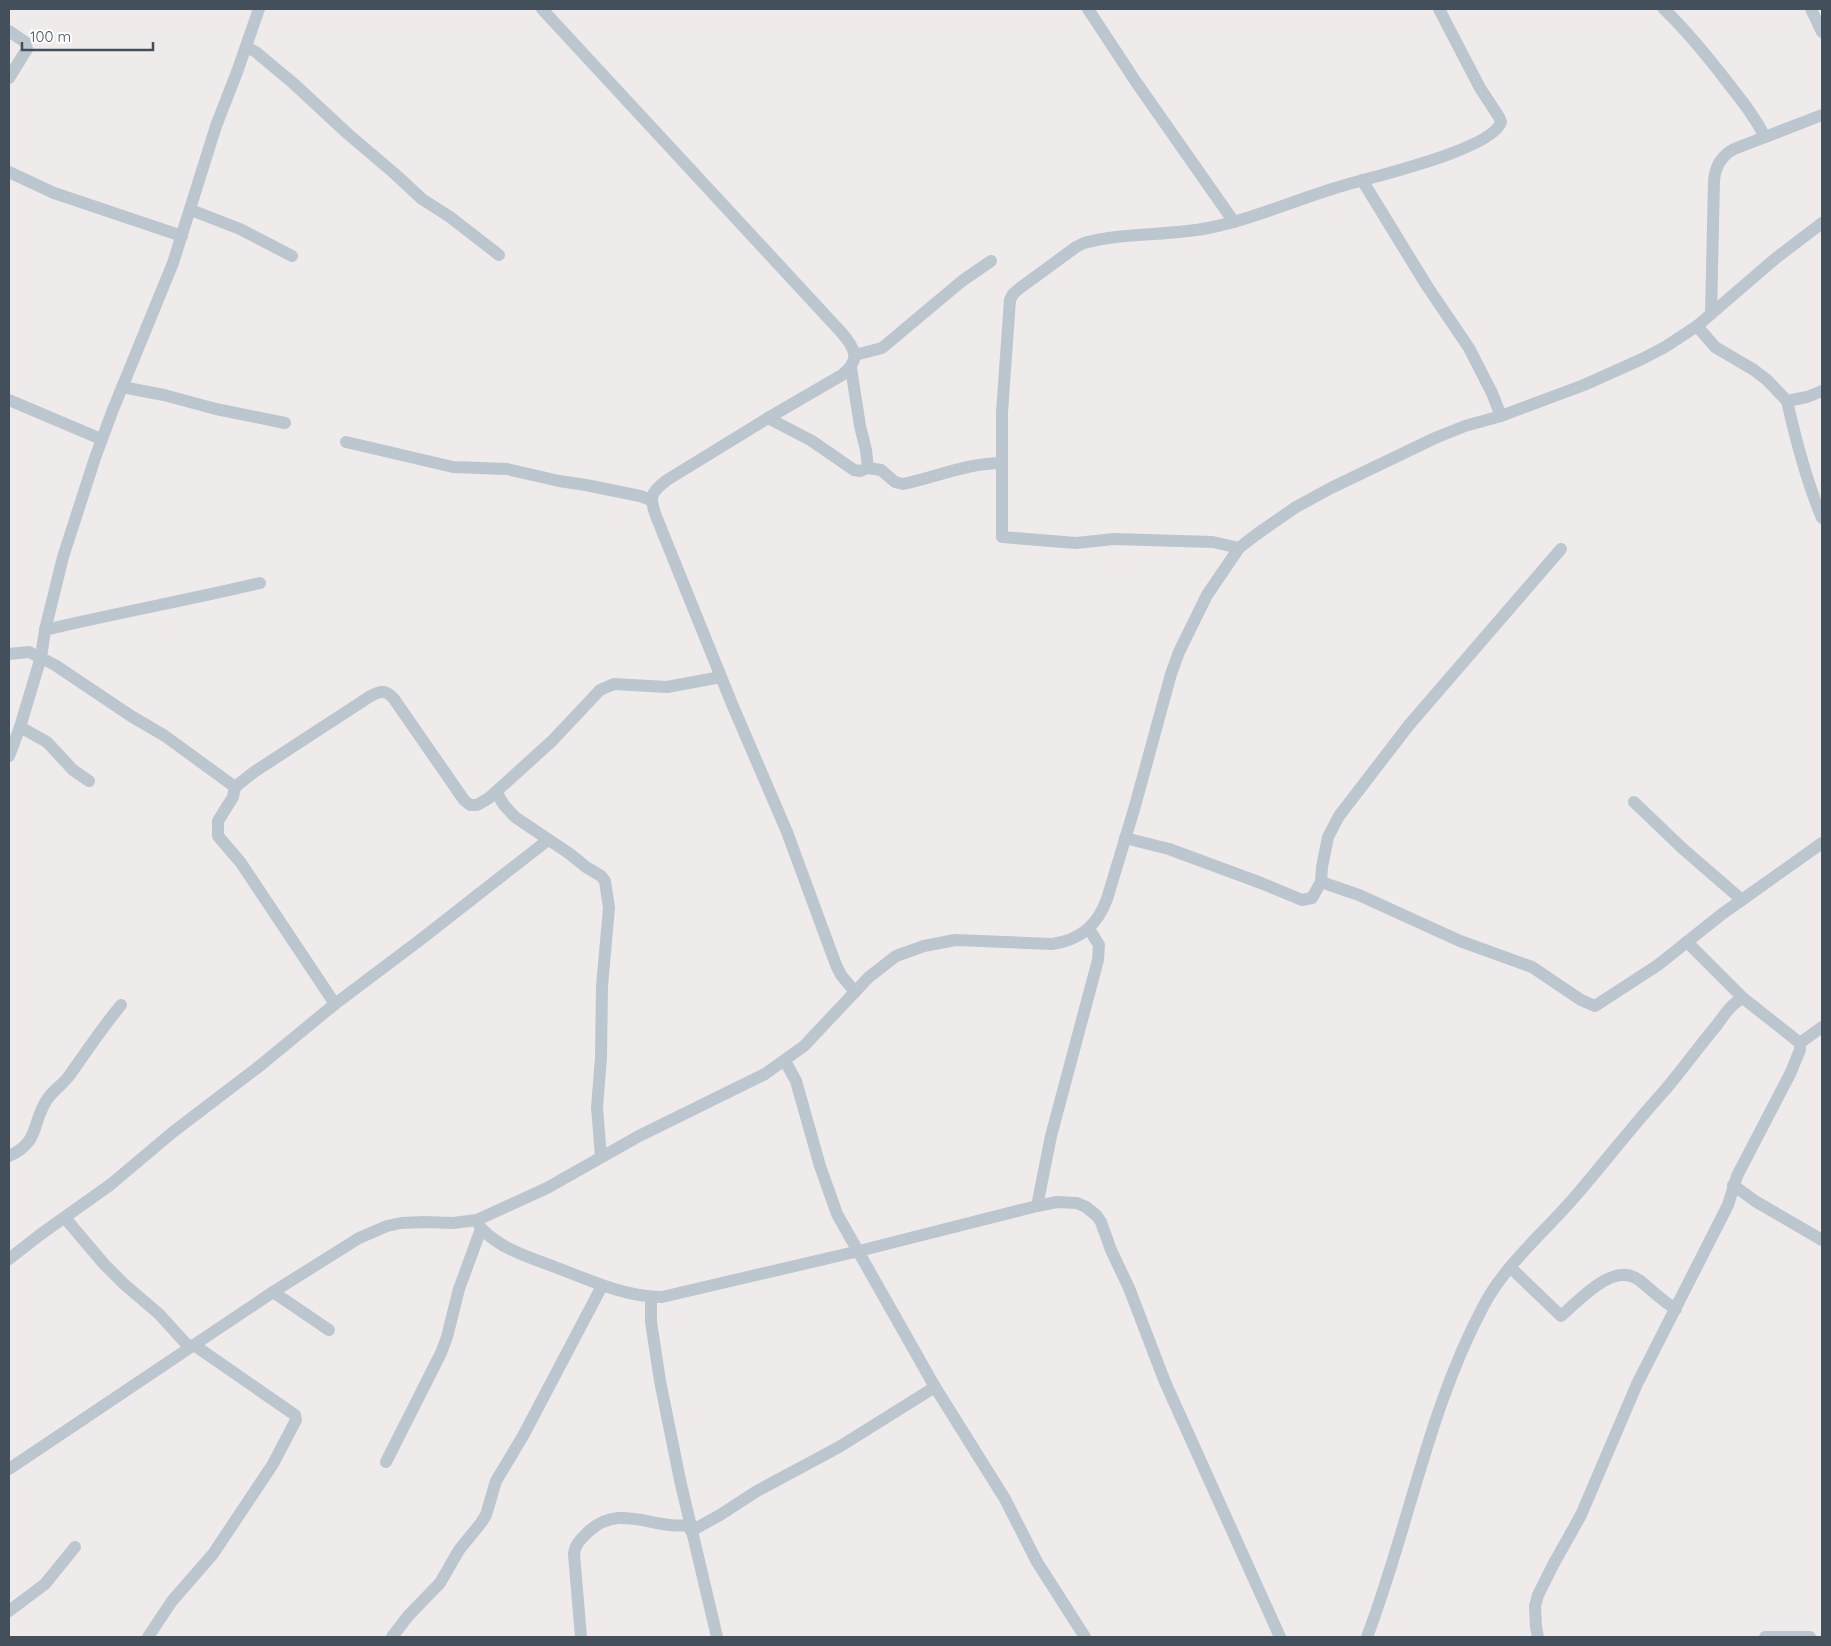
<svg xmlns="http://www.w3.org/2000/svg" width="1831" height="1646" font-family="Quicksand,sans-serif">
<rect width="100%" height="100%" fill="#efebeb"/>
<g fill="none" stroke-linecap="round" stroke-linejoin="round">
<!-- minor -->
<g stroke="#bbc6cf" stroke-width="12">
<path d="M542,9L841,332C856,349 861,360 842,375L768,418L667,480C650,493 649,497 656,516L732,704L787,832L836,965L841,975L855,992"/>
<polyline points="1088,9 1136,82 1234,222"/>
<path d="M1664,9C1688,32 1708,57 1728,83C1742,101 1755,117 1765,137"/>
<polyline points="1811,9 1822,32"/>
<polyline points="9,31 25,42 27,49 9,78"/>
<polyline points="246,47 256,52 293,83 348,134 395,174 422,199 450,217 499,255"/>
<polyline points="9,172 54,193 182,236"/>
<polyline points="1362,180 1427,286 1469,348 1492,393 1501,416"/>
<polyline points="191,210 240,229 292,256"/>
<path d="M1711,314L1714,181C1715,167 1721,156 1734,149L1822,115"/>
<polyline points="1697,326 1715,347 1754,370 1767,380 1787,401 1807,397 1822,391"/>
<polyline points="855,355 882,348 962,281 991,261"/>
<path d="M851,368L860,426L866,450L868,468L881,470L895,482L903,484C936,477 968,463 1002,463"/>
<polyline points="122,387 164,395 216,409 285,423"/>
<polyline points="9,400 101,439"/>
<path d="M1787,401C1796,441 1806,480 1822,518"/>
<polyline points="768,418 812,441 854,470 860,471 868,468"/>
<polyline points="346,442 453,467 507,469 559,481 586,485 640,496 651,500"/>
<path d="M1239,548L1213,542L1114,539L1076,543L1002,537V412L1010,300L1013,294L1020,288L1076,247L1084,243C1124,232 1168,236 1208,228C1254,219 1297,199 1342,186C1371,177 1492,150 1501,122L1499,117L1480,88L1439,9"/>
<path d="M45,630C116,613 189,600 260,583"/>
<polyline points="9,654 29,652 55,665 131,716 165,736 235,787 233,797 218,821 218,836 241,863 335,1004"/>
<polyline points="20,727 47,742 73,770 89,781"/>
<polyline points="9,756 20,727 41,657 45,630 63,557 95,458 112,412 173,263 216,126 237,72 259,9"/>
<path d="M235,787L254,772L369,697C379,691 386,689 394,699L464,800L470,805H477L489,798L552,741L600,690L614,684L667,687L721,677"/>
<polyline points="496,792 504,805 515,817 570,854 586,867 601,876 605,881 609,908 602,986 601,1058 597,1107 601,1157"/>
<polyline points="1634,802 1682,848 1742,900"/>
<polyline points="1125,838 1169,849 1261,883 1302,900 1312,898 1321,882 1359,895 1460,941 1532,967 1581,1000 1595,1006 1658,965 1722,914 1822,843"/>
<polyline points="1321,882 1322,867 1328,837 1339,816 1409,725 1561,549"/>
<polyline points="1688,943 1743,998 1800,1043"/>
<polyline points="1800,1043 1822,1027"/>
<polyline points="785,1061 796,1081 820,1166 837,1214 935,1387 1005,1499 1037,1562 1085,1637"/>
<path d="M9,1156C41,1142 31,1122 48,1098C54,1090 63,1084 69,1076C86,1052 102,1028 121,1005"/>
<polyline points="1733,1185 1755,1201 1822,1240"/>
<polyline points="1037,1206 1051,1136 1098,960 1099,945 1089,929"/>
<polyline points="65,1218 104,1264 124,1284 159,1314 189,1347"/>
<path d="M477,1220C479,1224 480,1228 483,1230C501,1249 531,1258 555,1267C589,1280 625,1297 662,1297L859,1251L1037,1206L1057,1202L1077,1203L1086,1207L1097,1216L1101,1222L1111,1250L1129,1288L1165,1382L1280,1637"/>
<polyline points="9,1259 41,1234 110,1185 173,1132 257,1068 335,1004 420,940 548,840"/>
<path d="M1511,1268L1561,1316C1580,1300 1613,1261 1639,1280C1652,1290 1662,1301 1676,1309"/>
<polyline points="273,1292 329,1330"/>
<polyline points="651,1297 651,1322 660,1381 680,1480 717,1637"/>
<polyline points="386,1462 441,1353 447,1337 459,1289 481,1229"/>
<path d="M9,1469L273,1292L359,1238L387,1226L401,1223L424,1222L453,1223L477,1220L547,1188L639,1136L765,1074L804,1046L869,977L896,956L924,946L955,940L1052,944C1080,940 1097,926 1107,899L1135,806L1171,674L1179,652L1207,595L1239,548L1257,534L1296,507L1331,488L1435,438L1465,426L1501,416L1584,385L1642,359L1665,347L1697,326L1776,258L1822,223"/>
<polyline points="691,1531 720,1515 757,1491 839,1447 935,1387"/>
<polyline points="9,1611 45,1584 75,1547"/>
<polyline points="148,1637 172,1601 213,1554 273,1464 296,1420 295,1415 194,1345"/>
<polyline points="392,1637 408,1616 440,1583 459,1550 481,1523 486,1515 496,1481 523,1436 602,1286"/>
<path d="M581,1637L574,1554C575,1544 581,1539 588,1532C620,1502 652,1530 690,1525"/>
<path d="M1367,1637C1409,1527 1428,1409 1484,1305C1506,1263 1549,1228 1579,1192C1608,1158 1635,1123 1665,1090C1683,1069 1699,1046 1717,1025C1724,1015 1732,1003 1743,998"/>
<polyline points="1538,1637 1536,1627 1535,1606 1538,1595 1553,1565 1581,1515 1637,1384 1728,1205 1737,1176 1790,1074 1800,1050 1800,1043"/>
<polyline points="1765,1637 1810,1637"/>
</g>
</g>
<!-- border -->
<rect width="1831" height="1646" fill="none" stroke="#434f5a" stroke-width="20"/>
<!-- scale -->
<path d="M22 42v8h131v-8" fill="none" stroke="#434f5a" stroke-width="2.5"/>
<text x="30" y="42" font-size="15" fill="#434f5a" stroke="#ffffff" stroke-width="4" paint-order="stroke">100 m</text>
</svg>
